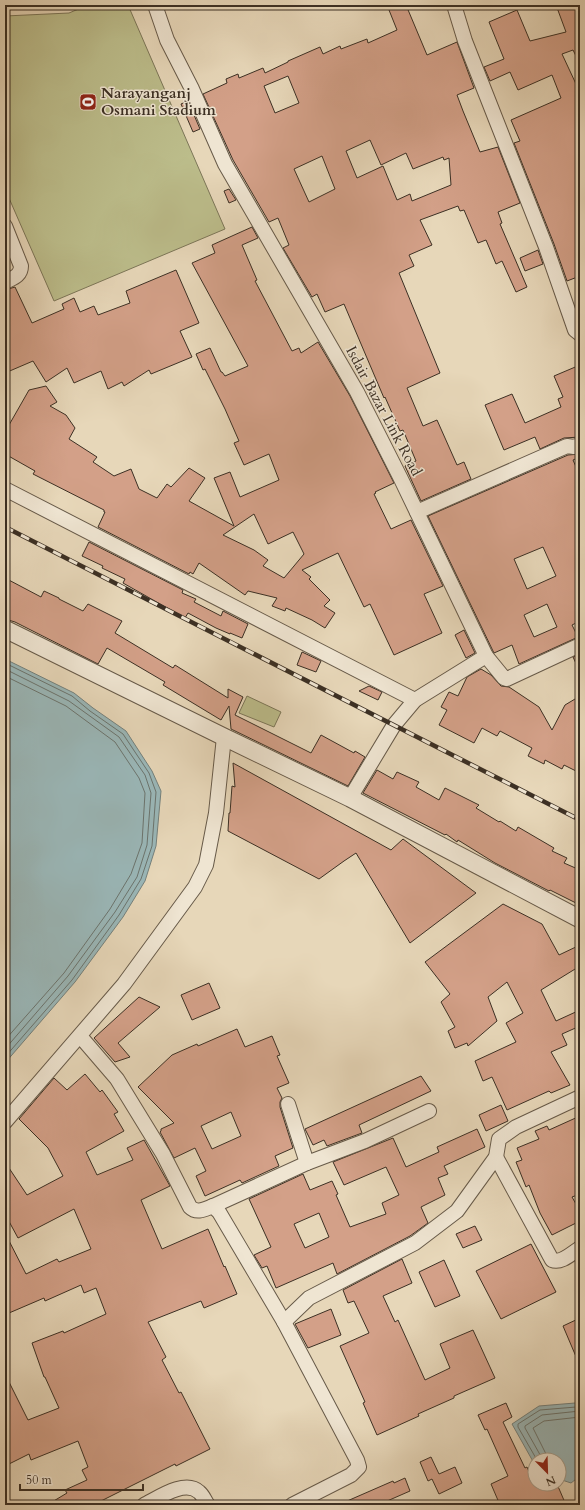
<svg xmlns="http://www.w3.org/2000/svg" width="585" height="1510" font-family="Cardo,serif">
<rect width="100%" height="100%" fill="#e7d7b9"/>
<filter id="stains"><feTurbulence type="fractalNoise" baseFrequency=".005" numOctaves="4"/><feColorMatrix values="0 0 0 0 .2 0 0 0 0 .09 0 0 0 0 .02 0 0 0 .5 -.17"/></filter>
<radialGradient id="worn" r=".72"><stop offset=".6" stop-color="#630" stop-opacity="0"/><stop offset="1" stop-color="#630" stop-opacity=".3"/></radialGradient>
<!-- green -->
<g fill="#bcbd8b" stroke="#7c7658">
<polygon points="88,5 128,5 225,229 54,301 5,189 5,16 69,13"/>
<polygon points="247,696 281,712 274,727 239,713"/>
</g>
<!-- water -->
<g fill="#9ab7b8" stroke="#74817d">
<polygon points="5,659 74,693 93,708 126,731 152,771 161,791 156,846 145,881 123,917 75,982 5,1063"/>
<polygon points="580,1400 580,1476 571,1483 559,1479 559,1460 535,1460 535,1465 512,1424 539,1406 575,1403"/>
</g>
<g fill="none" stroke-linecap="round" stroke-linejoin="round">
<!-- shore -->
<g stroke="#6b746e" stroke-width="1">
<polyline points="5,663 72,696 90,711 123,734 149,773 156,792 152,846 141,879 119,915 72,980 5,1057"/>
<polyline points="5,669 69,701 119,737 145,775 151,793 147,845 137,877 115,912 68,976 5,1049"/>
<polyline points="5,676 66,706 115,742 139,778 145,793 142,843 131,874 110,909 64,973 5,1040"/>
<polyline points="537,1460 518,1427 518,1424 540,1410 576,1407 580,1405"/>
<polyline points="543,1460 525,1428 525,1426 542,1415 580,1411"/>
<polyline points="549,1460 533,1428 544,1421 580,1417"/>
</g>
</g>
<!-- building -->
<g fill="#d3a088" stroke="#3c3024" fill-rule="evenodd">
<path d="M387,5H406L427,55L457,42L474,88L457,95L463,111L480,152L498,147L520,203L498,212L502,223L500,224L527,287L516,292L502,261L496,264L486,240L478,243L464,210L460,211L458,206L420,220L432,245L409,255L414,266L399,273L440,373L407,388L423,426L437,420L457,465L464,462L471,479L421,501L405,466L416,461L403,430L400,431L385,397L384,398L344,304L325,312L317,294L312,297L283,248L289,245L278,218L269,222L233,160L203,94L227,83L226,79L238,74L239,78L263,68L265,73L288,62V61L320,47L323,54L340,46L341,49L367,39L368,43L397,30ZM288,76L299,103L275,113L264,86ZM370,140L381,165L406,153L413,169L443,157L444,160L449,158L451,185L412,201L410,194L397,200L383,166L357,178L346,151ZM322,156L335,189L309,202L294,169Z"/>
<polygon points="556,5 580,5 580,64 573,50 562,54 576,84 580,82 580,276 567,281 554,244 514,143 520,141 511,120 561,98 552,75 518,90 510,72 490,81 484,67 504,59 489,22 517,10 530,41 566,32"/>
<polygon points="188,101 200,129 193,132 181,104"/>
<polygon points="229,189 236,200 229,203 224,191"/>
<path d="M252,227L258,238L242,245L257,280L255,281L292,351L299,348L301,353L318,342L350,396L394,483L375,492L376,493L374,494L391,529L411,520L443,586L424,594L442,633L394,655L370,604L364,607L338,553L302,570L311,577L309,579L330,600L324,606L335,613L325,628L312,620L286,608L285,611L272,606L277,598L248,591L245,595L199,563L193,574L190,572L189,574L98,527L105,512H104V510L33,474L35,471L5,454V432L29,390L46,386L57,402L50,406L66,415L75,428L69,439L97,457L93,462L114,476L131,469L139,489L157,498L167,484L171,487L189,468L205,478L189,501L234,526L214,478L230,472L240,497L279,480L269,454L244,465L234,443L239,441L225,409L205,369L203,370L196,354L210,348L221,372H222L225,376L248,366L192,263L215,253L212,245ZM254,514L268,544L293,532L304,554L284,578L263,566L268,560L254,550L223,535Z"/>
<polygon points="538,250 543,264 525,271 520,258"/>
<polygon points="176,270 199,323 180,331 192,357 151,374 149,370 124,386 122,382 108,389 101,371 74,383 67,368 46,382 33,361 5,373 5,290 15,287 32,323 64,309 62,304 74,298 80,312 94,306 98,315 130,303 126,291"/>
<polygon points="580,365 580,437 564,438 540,449 535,437 504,450 485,405 512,394 525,423 561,407 558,399 563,397 554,376"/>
<path d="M580,454V457L573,460L580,476V621L572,625L578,637L519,664L512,645L494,653L493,651L428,516L568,455ZM543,547L556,576L527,589L514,559ZM547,604L557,627L534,637L524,615Z"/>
<polygon points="89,542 183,590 182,593 196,599 194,602 221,616 223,611 248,624 242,638 230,633 230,634 216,628 188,613 185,618 123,583 125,579 102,568 103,566 82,556"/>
<polygon points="5,578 41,597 44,591 59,598 59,599 83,611 88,604 122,621 115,633 173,668 175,665 228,698 228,689 243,697 235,715 311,753 321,735 354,753 355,751 365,757 348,786 231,729 229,706 221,720 163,685 165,682 107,648 98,664 15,622 5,619"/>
<polygon points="464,630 475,653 466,658 455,635"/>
<polygon points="302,652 321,661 316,672 297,665"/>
<polygon points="580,654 580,672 573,657"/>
<polygon points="481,669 491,675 501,686 509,687 539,707 552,730 565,705 580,696 580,773 564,765 562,769 545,760 544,764 528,756 532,748 500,731 497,736 482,728 474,743 439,725 447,710 441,707 449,692 458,696 467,677"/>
<polygon points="369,686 382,692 378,700 359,691"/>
<polygon points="233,763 391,850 403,839 476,893 410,943 356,853 344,861 319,879 228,831 229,813 230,813 232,786 235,787"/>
<polygon points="377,770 393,779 397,772 419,782 416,787 439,800 445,788 479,805 476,808 499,822 500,821 516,831 518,827 554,848 552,851 567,858 564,863 580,870 580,905 550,890 549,891 495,863 458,840 457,842 446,834 445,835 363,793"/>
<polygon points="503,904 542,924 559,955 580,945 580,966 541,990 556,1021 580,1010 580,1026 562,1034 567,1045 551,1052 570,1085 551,1093 549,1091 507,1110 492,1077 483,1081 475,1061 516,1042 506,1023 523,1013 507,982 488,997 497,1021 468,1046 467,1043 455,1048 448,1031 455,1027 441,1002 450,994 425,962"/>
<polygon points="209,983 220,1008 192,1020 181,995"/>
<polygon points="139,997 160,1007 118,1043 130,1057 115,1062 94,1038"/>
<path d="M237,1029L245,1047L272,1036L280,1055L277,1056L289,1083L277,1088L282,1098L280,1102V1107L293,1148L275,1156L279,1166L242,1183L240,1180L205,1196L196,1176L206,1171L195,1148L174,1158L160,1132L161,1131V1129L174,1123L138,1087L172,1055L197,1044L198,1046ZM231,1112L241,1136L212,1149L201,1126Z"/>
<polygon points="85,1074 100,1092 102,1090 118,1112 114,1114 124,1131 86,1152 97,1175 133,1160 127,1148 144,1140 170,1186 141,1200 162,1249 208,1229 224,1267 225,1266 237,1294 204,1308 201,1301 148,1322 166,1357 162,1360 179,1393 181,1392 210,1449 176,1466 175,1464 93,1505 47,1505 67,1493 65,1490 87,1480 82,1470 88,1467 78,1441 31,1460 29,1454 5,1466 5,1374 28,1420 59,1408 45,1377 44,1377 32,1343 63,1331 64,1333 106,1314 96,1288 84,1293 81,1285 45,1301 44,1298 9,1313 5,1305 5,1233 26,1274 57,1259 59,1262 91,1249 74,1209 18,1238 5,1214 5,1162 27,1195 63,1176 48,1148 19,1119 54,1078 67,1090"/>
<polygon points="421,1076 431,1091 359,1125 362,1133 327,1146 324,1140 313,1145 305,1129"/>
<polygon points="501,1105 508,1121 486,1131 479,1115"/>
<polygon points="580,1116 580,1194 572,1197 580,1211 580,1221 552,1235 540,1213 529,1185 526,1187 516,1162 522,1160 517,1148 539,1139 535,1131 547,1126 549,1130"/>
<path d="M477,1129L485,1147L444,1166L448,1174L438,1178L445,1195L421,1207L428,1223L410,1236L337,1274L333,1263L276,1288L267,1266L262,1268L254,1255L271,1247L249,1199L303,1174L310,1190L332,1181L338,1194L336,1195L350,1227L386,1214L382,1203L399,1195L386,1167L344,1185L333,1162L393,1138L406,1167L439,1152L437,1147ZM319,1213L329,1237L305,1248L294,1224Z"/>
<polygon points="475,1226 482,1240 463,1248 456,1234"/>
<polygon points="531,1244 556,1292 501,1319 476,1271"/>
<polygon points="402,1259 412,1283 383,1296 395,1322 398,1320 425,1380 450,1368 440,1344 473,1330 495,1378 454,1396 454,1398 418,1414 419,1416 377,1435 363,1403 365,1402 340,1346 369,1333 354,1301 348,1303 343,1290"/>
<polygon points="444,1260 460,1296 435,1307 419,1272"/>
<polygon points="331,1309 341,1335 308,1348 295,1324"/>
<polygon points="580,1318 580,1366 563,1326"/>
<polygon points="506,1403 512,1417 503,1422 525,1468 527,1467 534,1484 557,1484 566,1505 500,1505 491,1484 508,1476 487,1429 485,1430 478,1415"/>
<polygon points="431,1457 439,1474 455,1467 462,1483 439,1494 432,1479 428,1481 420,1462"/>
<polygon points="405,1478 410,1491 378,1505 338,1505 393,1481 394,1483"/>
</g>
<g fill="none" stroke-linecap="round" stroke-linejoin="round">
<!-- minor casing -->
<g stroke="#675a49" stroke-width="16">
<g id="minor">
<polyline points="155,5 167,40 192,89 225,164 357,392 401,479 486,656 415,700 394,725 350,798"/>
<polyline points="454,5 465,41 546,247 575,330 580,334"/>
<path d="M5,226L21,266C21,276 13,278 5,282"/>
<polyline points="5,489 415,700"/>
<polyline points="417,512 567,446 574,447 580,445"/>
<polyline points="486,656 504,678 507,679 580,645"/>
<path d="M80,1036L117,1079L163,1154L190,1207C197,1214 205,1209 213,1206L307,1163L365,1141L429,1111"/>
<polyline points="288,1104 307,1163"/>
<polyline points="5,1122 124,984 195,887 206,865 216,813 224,737"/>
<path d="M496,1157L552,1260C561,1264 572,1253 580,1248"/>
<polyline points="213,1206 219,1212 284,1322 357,1460 359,1467 351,1475 292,1505"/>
<polyline points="284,1322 309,1298 415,1243 457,1211 496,1157 499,1139 516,1127 580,1097"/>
<path d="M144,1505C158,1498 185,1479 199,1492C203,1495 205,1501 208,1505"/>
</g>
</g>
<!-- tertiary casing -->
<g stroke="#675a49" stroke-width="19">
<polyline id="tertiary" points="5,629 224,737 350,798 580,919"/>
</g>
<!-- minor -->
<use href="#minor" stroke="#efe5d2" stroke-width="14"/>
<!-- tertiary -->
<use href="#tertiary" stroke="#efe5d2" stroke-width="17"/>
<!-- rail casing -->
<g stroke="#3c3024" stroke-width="4.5">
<polyline id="rail" points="5,527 580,820"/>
</g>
<!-- rail -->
<use href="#rail" stroke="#efe5d2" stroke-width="3" stroke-dasharray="9" stroke-linecap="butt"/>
</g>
<!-- icons -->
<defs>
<g id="stadium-square" transform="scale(0.9)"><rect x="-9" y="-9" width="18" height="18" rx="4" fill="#8f2418" stroke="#efe5d2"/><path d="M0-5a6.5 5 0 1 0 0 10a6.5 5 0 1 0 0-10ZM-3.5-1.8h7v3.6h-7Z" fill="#fff"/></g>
</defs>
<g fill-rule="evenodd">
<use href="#stadium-square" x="88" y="102"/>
</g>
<g text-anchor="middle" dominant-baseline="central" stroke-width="3" stroke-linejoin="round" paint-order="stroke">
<!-- poi labels -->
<g font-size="15" font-weight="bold" fill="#3c3024" stroke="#efe5d2" text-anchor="start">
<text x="101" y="93">Narayanganj<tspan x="101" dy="17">Osmani Stadium</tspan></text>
</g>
<!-- street labels -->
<g font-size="15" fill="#3c3024" stroke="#efe5d2">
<text transform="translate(384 411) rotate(62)">Isdair Bazar Link Road</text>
</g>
</g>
<!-- margin -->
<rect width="585" height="1510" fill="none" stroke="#e7d7b9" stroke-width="20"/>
<rect x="6" y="6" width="573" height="1498" fill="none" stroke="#3c3024" stroke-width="2"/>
<rect x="10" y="10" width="565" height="1490" fill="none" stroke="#3c3024"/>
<!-- north arrow -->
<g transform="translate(547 1472) rotate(157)"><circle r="19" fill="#efe5d2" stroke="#a79d8c"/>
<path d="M0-3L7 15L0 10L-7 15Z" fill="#8f2418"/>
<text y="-6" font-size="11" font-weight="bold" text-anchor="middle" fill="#3c3024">N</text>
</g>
<!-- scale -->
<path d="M20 1484v6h123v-6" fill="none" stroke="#3c3024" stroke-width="2"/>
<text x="26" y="1484" font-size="12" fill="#3c3024" stroke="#efe5d2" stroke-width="3" paint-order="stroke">50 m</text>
<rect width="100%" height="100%" filter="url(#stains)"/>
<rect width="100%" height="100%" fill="url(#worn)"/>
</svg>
